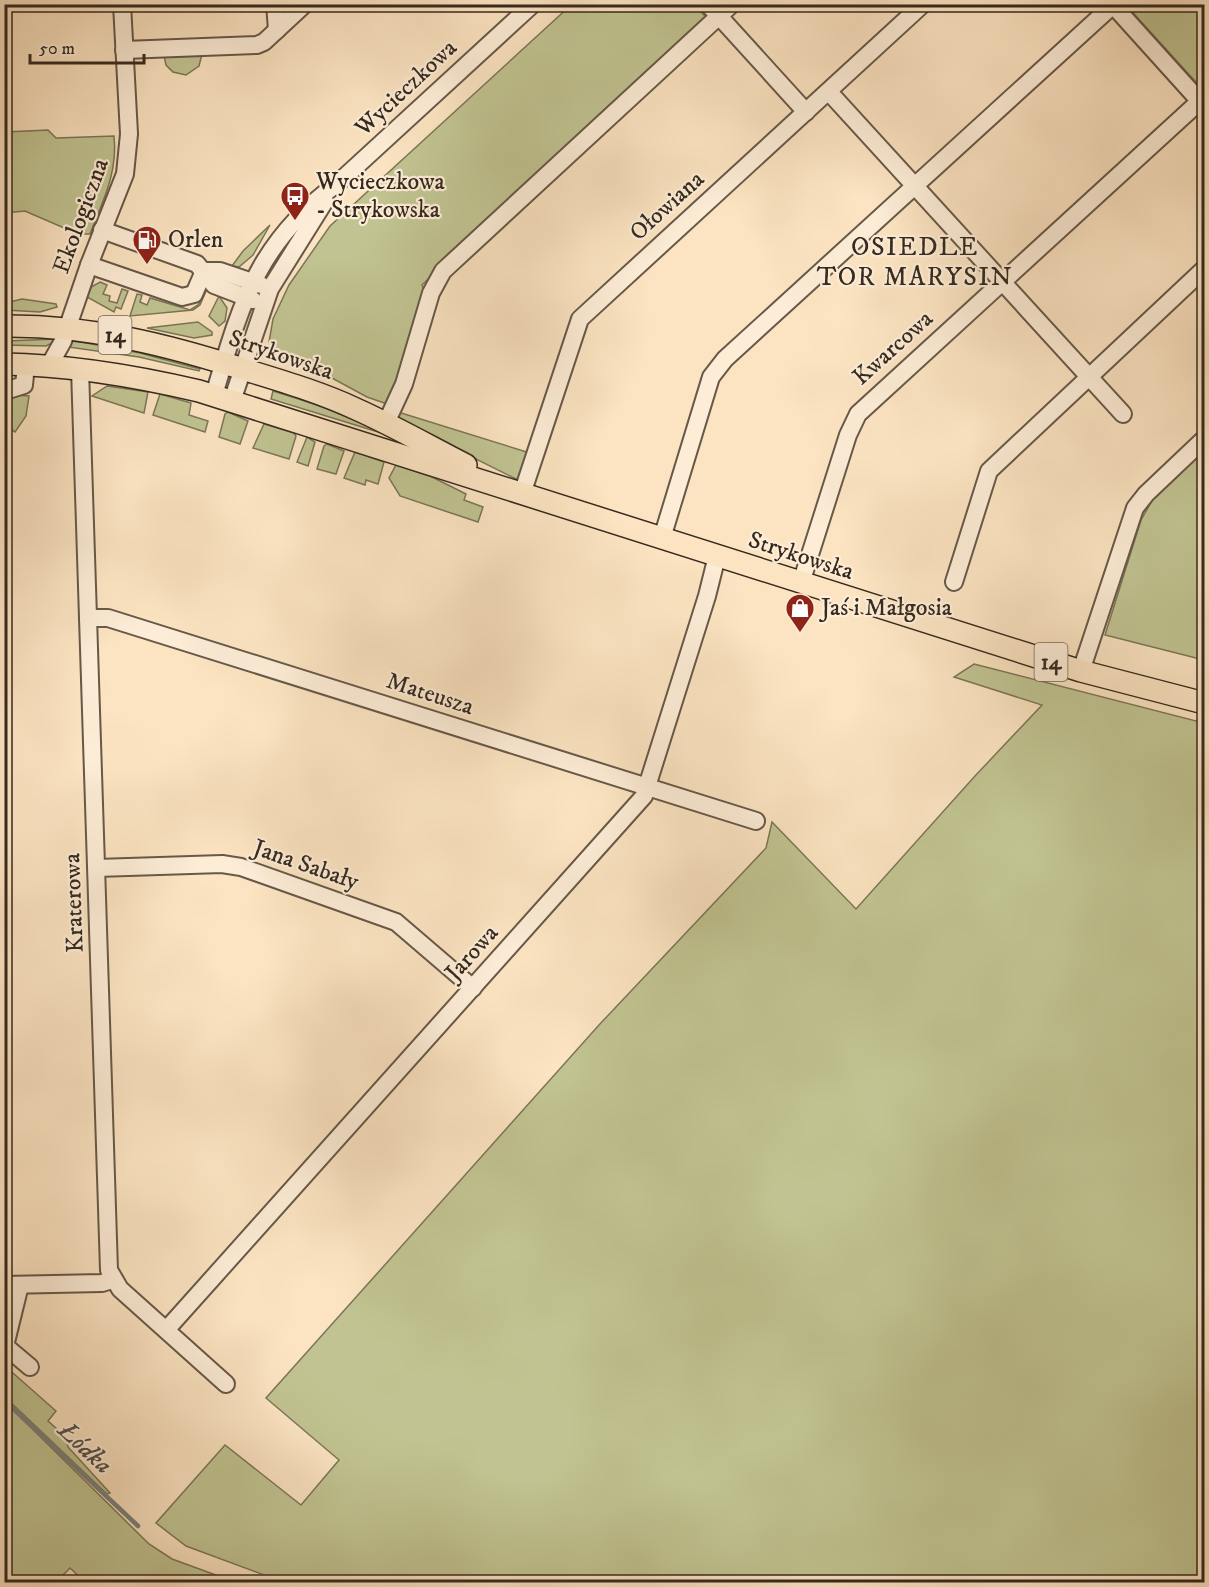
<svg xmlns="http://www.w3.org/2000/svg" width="1209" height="1587" font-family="'IM FELL DW Pica',serif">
<rect width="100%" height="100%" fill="#fce4c2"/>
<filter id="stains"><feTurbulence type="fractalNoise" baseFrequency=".00333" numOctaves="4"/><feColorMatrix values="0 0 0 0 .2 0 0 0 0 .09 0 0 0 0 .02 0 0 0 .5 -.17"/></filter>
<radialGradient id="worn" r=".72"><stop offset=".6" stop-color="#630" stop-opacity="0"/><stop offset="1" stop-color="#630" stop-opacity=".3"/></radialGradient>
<!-- green -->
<g fill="#c1c492" stroke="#7b7658" stroke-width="1.5">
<polygon points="571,5 694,5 707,18 422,285 426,295 390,405 367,397 319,371 281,357 269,342 273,319 289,285 330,226"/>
<polygon points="1126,5 1204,5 1204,91"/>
<polygon points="202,54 199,66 186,75 173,72 166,65 164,56"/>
<path d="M48,130L56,138L114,136C118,172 103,201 90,234H78L25,211L5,213V132Z"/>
<polygon points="270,225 253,255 239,267 232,266 243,251"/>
<polygon points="100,282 107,285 103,294 110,296 109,301 117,303 122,289 128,291 121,309 116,307 114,312 87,297 91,287"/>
<polygon points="207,289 200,305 193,310 130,316 137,294 142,295 140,302 147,305 150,298 190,310 198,305"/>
<polygon points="219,296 227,308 225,321 219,326 209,316"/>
<polygon points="22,299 56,304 57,307 40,312 5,310 5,303"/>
<polygon points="198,322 212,332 212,335 194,338 147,328"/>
<polygon points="56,339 56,341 46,346 5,345 5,341"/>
<polygon points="71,340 140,353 200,369 199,371 139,357 68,347"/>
<polygon points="107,386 148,392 144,413 92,396"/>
<polygon points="273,391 346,414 391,436 271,399"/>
<polygon points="4,394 29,396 26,416 15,432 5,426"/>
<polygon points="160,394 191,403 189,415 208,421 205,432 153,415"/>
<polygon points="228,412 248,421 240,444 219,437 225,414"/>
<polygon points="398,412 530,453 520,478 516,479 396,419"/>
<polygon points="264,424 294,433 296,436 289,459 253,448"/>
<polygon points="307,437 315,442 308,466 297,462"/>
<polygon points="327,444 344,451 336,474 317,469 324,446"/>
<polygon points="1204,449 1204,660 1105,635 1141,520 1157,492"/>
<polygon points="355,452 384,462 378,484 366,480 365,485 344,478"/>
<polygon points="396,465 432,477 466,494 464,500 483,507 478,522 400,496 389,478"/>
<polygon points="974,664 1204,723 1204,1582 283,1582 186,1546 156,1523 225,1445 301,1505 339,1460 266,1398 599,1025 766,848 772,822 856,909 975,776 1042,705 954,677"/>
<polygon points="5,1366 56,1411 48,1421 66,1437 68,1447 110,1493 107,1494 5,1397"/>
<polygon points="5,1402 149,1544 172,1559 235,1582 85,1582 70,1568 56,1582 5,1582"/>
</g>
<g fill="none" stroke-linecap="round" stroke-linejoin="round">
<!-- stream -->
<polyline stroke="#79817f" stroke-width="4.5" points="4,1400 138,1526"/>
<!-- minor casing -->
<g stroke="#675848" stroke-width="20">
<g id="minor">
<polyline points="275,4 277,30"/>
<polyline points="708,4 806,112"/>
<polyline points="1112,4 1204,106"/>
<polyline points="124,50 257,45 264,42 305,4"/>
<polyline points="829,92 1123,414"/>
<polyline points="102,230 197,264 214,285 253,300"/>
<polyline points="89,265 182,297 194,294 204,271"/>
<polyline points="204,271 220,271 261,285"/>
<polyline points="49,366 63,341 89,265 125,174 129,134 122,4"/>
<polyline points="80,369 109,1270 120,1289 226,1384"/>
<polyline points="8,390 24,385 26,365"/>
<path d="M214,395C241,304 257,242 338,183L533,4"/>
<polyline points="232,401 270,289 325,201"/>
<polyline points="386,423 404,384 431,293 443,271 732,4"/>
<polyline points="522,494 580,319 923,4"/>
<polyline points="662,538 711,377 725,359 1113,5"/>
<polyline points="954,582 989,471 1204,269"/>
<polyline points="801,583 848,435 858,414 1200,101"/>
<polyline points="88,618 108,618 756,821"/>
<polyline points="1081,671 1135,508 1146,494 1204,439"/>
<polyline points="97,868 222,864 241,867 396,922 473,988"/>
<polyline points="4,1285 102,1283 112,1280"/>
<polyline points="20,1285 5,1346 30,1367"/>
<polyline points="167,1329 644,796 707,596 717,556"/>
</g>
</g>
<!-- major casing -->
<g stroke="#35291f" stroke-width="24">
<g id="major">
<path d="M4,326C89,325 169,345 249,371C285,382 322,393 356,409C394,426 429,446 466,465"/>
<path d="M4,364C71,365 135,376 199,391L1081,671L1204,703"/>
</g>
</g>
<!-- minor -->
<use href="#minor" stroke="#fdedd7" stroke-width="16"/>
<!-- major -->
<use href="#major" stroke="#fce4c2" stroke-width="21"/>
</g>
<!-- icons -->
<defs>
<g id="bus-pin" transform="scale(1.5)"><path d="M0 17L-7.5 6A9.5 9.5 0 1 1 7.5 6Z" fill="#8f2418" stroke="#fdedd7"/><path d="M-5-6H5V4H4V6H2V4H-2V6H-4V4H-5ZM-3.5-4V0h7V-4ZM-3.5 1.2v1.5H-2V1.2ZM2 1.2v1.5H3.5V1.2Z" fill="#fff"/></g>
<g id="fuel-pin" transform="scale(1.5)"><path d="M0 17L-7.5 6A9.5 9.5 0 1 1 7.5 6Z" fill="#8f2418" stroke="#fdedd7"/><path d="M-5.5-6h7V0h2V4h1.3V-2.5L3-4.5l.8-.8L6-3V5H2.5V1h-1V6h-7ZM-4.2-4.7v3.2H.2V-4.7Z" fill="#fff"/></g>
<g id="shop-pin" transform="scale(1.5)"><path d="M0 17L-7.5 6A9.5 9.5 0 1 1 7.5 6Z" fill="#8f2418" stroke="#fdedd7"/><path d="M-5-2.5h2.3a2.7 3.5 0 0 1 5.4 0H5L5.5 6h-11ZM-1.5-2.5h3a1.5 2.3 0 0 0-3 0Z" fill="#fff"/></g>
</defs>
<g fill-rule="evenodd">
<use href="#bus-pin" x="295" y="196"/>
<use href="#fuel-pin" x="147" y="240"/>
<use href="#shop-pin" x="800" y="608"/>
</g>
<g text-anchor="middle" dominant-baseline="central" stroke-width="4.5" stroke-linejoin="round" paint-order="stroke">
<!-- shield labels -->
<g fill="#fdedd7" stroke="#716456" stroke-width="1.5">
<rect x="98.5" y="316" width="33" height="38" rx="4.5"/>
<rect x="1034.5" y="643" width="33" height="38" rx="4.5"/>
</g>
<g font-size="22" font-weight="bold" fill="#35291f">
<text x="115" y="335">14</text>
<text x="1051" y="662">14</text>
</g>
<!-- street labels -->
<g font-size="24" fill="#35291f" stroke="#fdedd7">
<text transform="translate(406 88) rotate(-43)">Wycieczkowa</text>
<text transform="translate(667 206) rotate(-42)">Ołowiana</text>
<text transform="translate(81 216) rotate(-70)">Ekologiczna</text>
<text transform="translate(893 348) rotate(-42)">Kwarcowa</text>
<text transform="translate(281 355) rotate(19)">Strykowska</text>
<text transform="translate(801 556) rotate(18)">Strykowska</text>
<text transform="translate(430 694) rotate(18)">Mateusza</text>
<text transform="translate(306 865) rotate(19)">Jana Sabały</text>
<text transform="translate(74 903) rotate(-92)">Kraterowa</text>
<text transform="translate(472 953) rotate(-48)">Jarowa</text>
</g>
<!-- poi labels -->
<g font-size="24" fill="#35291f" stroke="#fdedd7" text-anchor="start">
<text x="316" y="182">Wycieczkowa<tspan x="316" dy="28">- Strykowska</tspan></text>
<text x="168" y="240">Orlen</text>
<text x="821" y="608">Jaś i Małgosia</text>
</g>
<!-- neighbourhood labels -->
<g font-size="26" letter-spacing="1.5" fill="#35291f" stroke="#fdedd7">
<text x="915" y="247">OSIEDLE<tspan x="915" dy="30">TOR MARYSIN</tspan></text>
</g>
<!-- water labels -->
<g font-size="26" font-style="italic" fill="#514e47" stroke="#fdedd7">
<text transform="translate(85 1448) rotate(43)">Łódka</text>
</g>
</g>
<!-- margin -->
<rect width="1209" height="1587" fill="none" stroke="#fce4c2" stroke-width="24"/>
<rect x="6" y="6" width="1197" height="1575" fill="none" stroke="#35291f" stroke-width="3"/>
<rect x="12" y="12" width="1185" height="1563" fill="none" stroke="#35291f" stroke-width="1.5"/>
<!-- scale -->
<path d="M30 54v9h114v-9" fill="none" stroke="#35291f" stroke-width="3"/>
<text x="39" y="54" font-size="18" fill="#35291f" stroke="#fdedd7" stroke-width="4.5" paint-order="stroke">50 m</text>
<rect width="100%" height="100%" filter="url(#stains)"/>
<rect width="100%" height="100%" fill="url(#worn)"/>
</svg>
